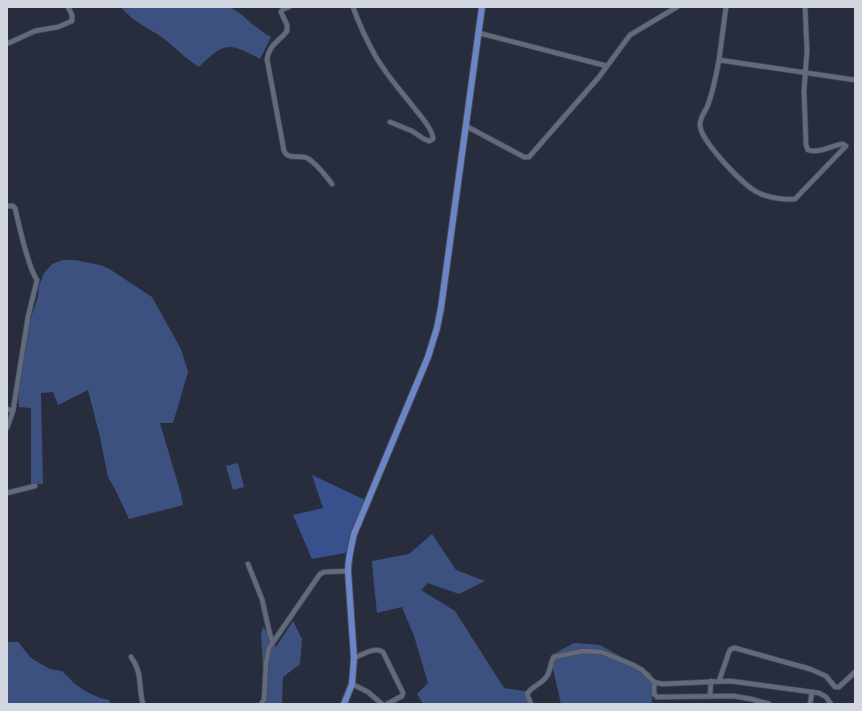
<svg xmlns="http://www.w3.org/2000/svg" width="862" height="711" font-family="Helvetica,sans-serif">
<rect width="100%" height="100%" fill="#272d3c"/>
<!-- green -->
<g fill="#3d5181">
<path d="M121,7H211L212,8C229,2 239,12 251,23C257,28 264,33 271,37L260,59C228,42 225,42 199,67C186,59 176,48 163,38C149,28 131,21 121,7Z"/>
<polygon points="63,260 75,260 100,265 111,270 152,297 181,349 188,372 173,423 160,423 181,494 183,505 129,519 115,489 108,477 100,437 88,390 58,405 53,392 41,393 43,484 31,484 31,408 19,407 17,383 29,323 38,297 39,286 44,273 52,264"/>
<polygon points="238,463 244,487 233,490 226,466"/>
<polygon points="432,534 456,570 485,581 459,594 428,583 421,590 455,611 504,688 530,692 529,704 423,704 417,694 428,683 414,636 402,607 377,613 374,585 372,561 409,554"/>
<polygon points="293,621 302,639 300,664 283,677 282,704 258,704 261,702 264,688 261,634 263,626 276,647"/>
<polygon points="7,642 18,642 31,658 50,669 62,671 75,684 85,691 100,698 109,700 111,704 7,704"/>
<polygon points="574,643 600,645 651,673 652,704 561,704 550,656"/>
</g>
<!-- forest -->
<polygon fill="#38508c" points="312,475 367,501 349,550 345,553 312,559 293,515 323,508"/>
<g fill="none" stroke-linecap="round" stroke-linejoin="round">
<!-- minor casing -->
<g stroke="#464b58" stroke-width="6">
<g id="minor">
<path d="M289,7L283,9L281,12L287,25V31C279,42 270,43 267,59L284,151C289,161 300,154 307,158C316,163 326,176 332,184"/>
<path d="M353,7C359,24 367,41 376,57C387,76 402,92 415,109C420,115 434,131 433,139L429,141L424,139L412,131L390,122"/>
<polyline points="726,7 719,60 855,80"/>
<polyline points="479,33 607,66"/>
<polyline points="7,42 9,43 35,31 58,27 72,21 72,15 68,7"/>
<path d="M719,60C716,76 713,91 708,105C705,112 700,117 700,125C700,140 745,188 759,193C769,198 784,200 795,199L846,146L843,144C832,145 819,154 808,150L806,145L804,91L807,51L805,7"/>
<polyline points="466,126 524,157 529,157 599,77 630,35 677,7"/>
<path d="M7,206H13L15,208C19,225 28,268 37,280L28,317L13,411L7,428"/>
<polyline points="7,409 13,411"/>
<polyline points="7,493 35,486"/>
<polyline points="248,564 262,599 270,635 273,642"/>
<path d="M131,657C143,673 138,686 143,704"/>
<path d="M354,658C362,655 375,646 383,652L403,693L402,696L387,704"/>
<polyline points="719,681 729,652 731,649 735,648 810,669 826,676 835,687 839,687 855,672"/>
<polyline points="654,682 654,694 657,697 733,696 751,699 769,704"/>
<polyline points="352,684 368,692 382,704"/>
<polyline points="710,696 711,681"/>
<polyline points="261,704 264,700 266,663 269,648 320,574 324,572 348,571"/>
<path d="M531,704L527,694C532,686 542,684 547,676C551,670 550,663 554,657L583,651L601,652L631,664L642,670L654,682L662,684L730,681L819,693L826,697L831,704"/>
<polyline points="810,704 812,692"/>
</g>
</g>
<!-- major casing -->
<g stroke="#464b58" stroke-width="8">
<path id="major" d="M344,704L352,684L354,658L348,571C348,559 351,547 354,534L428,357L437,328L441,308L482,7"/>
</g>
<!-- minor -->
<use href="#minor" stroke="#636a7b" stroke-width="4.5"/>
<!-- major -->
<use href="#major" stroke="#6b85c7" stroke-width="6"/>
</g>
<!-- border -->
<rect width="862" height="711" fill="none" stroke="#d2d6e0" stroke-width="16"/>
</svg>
